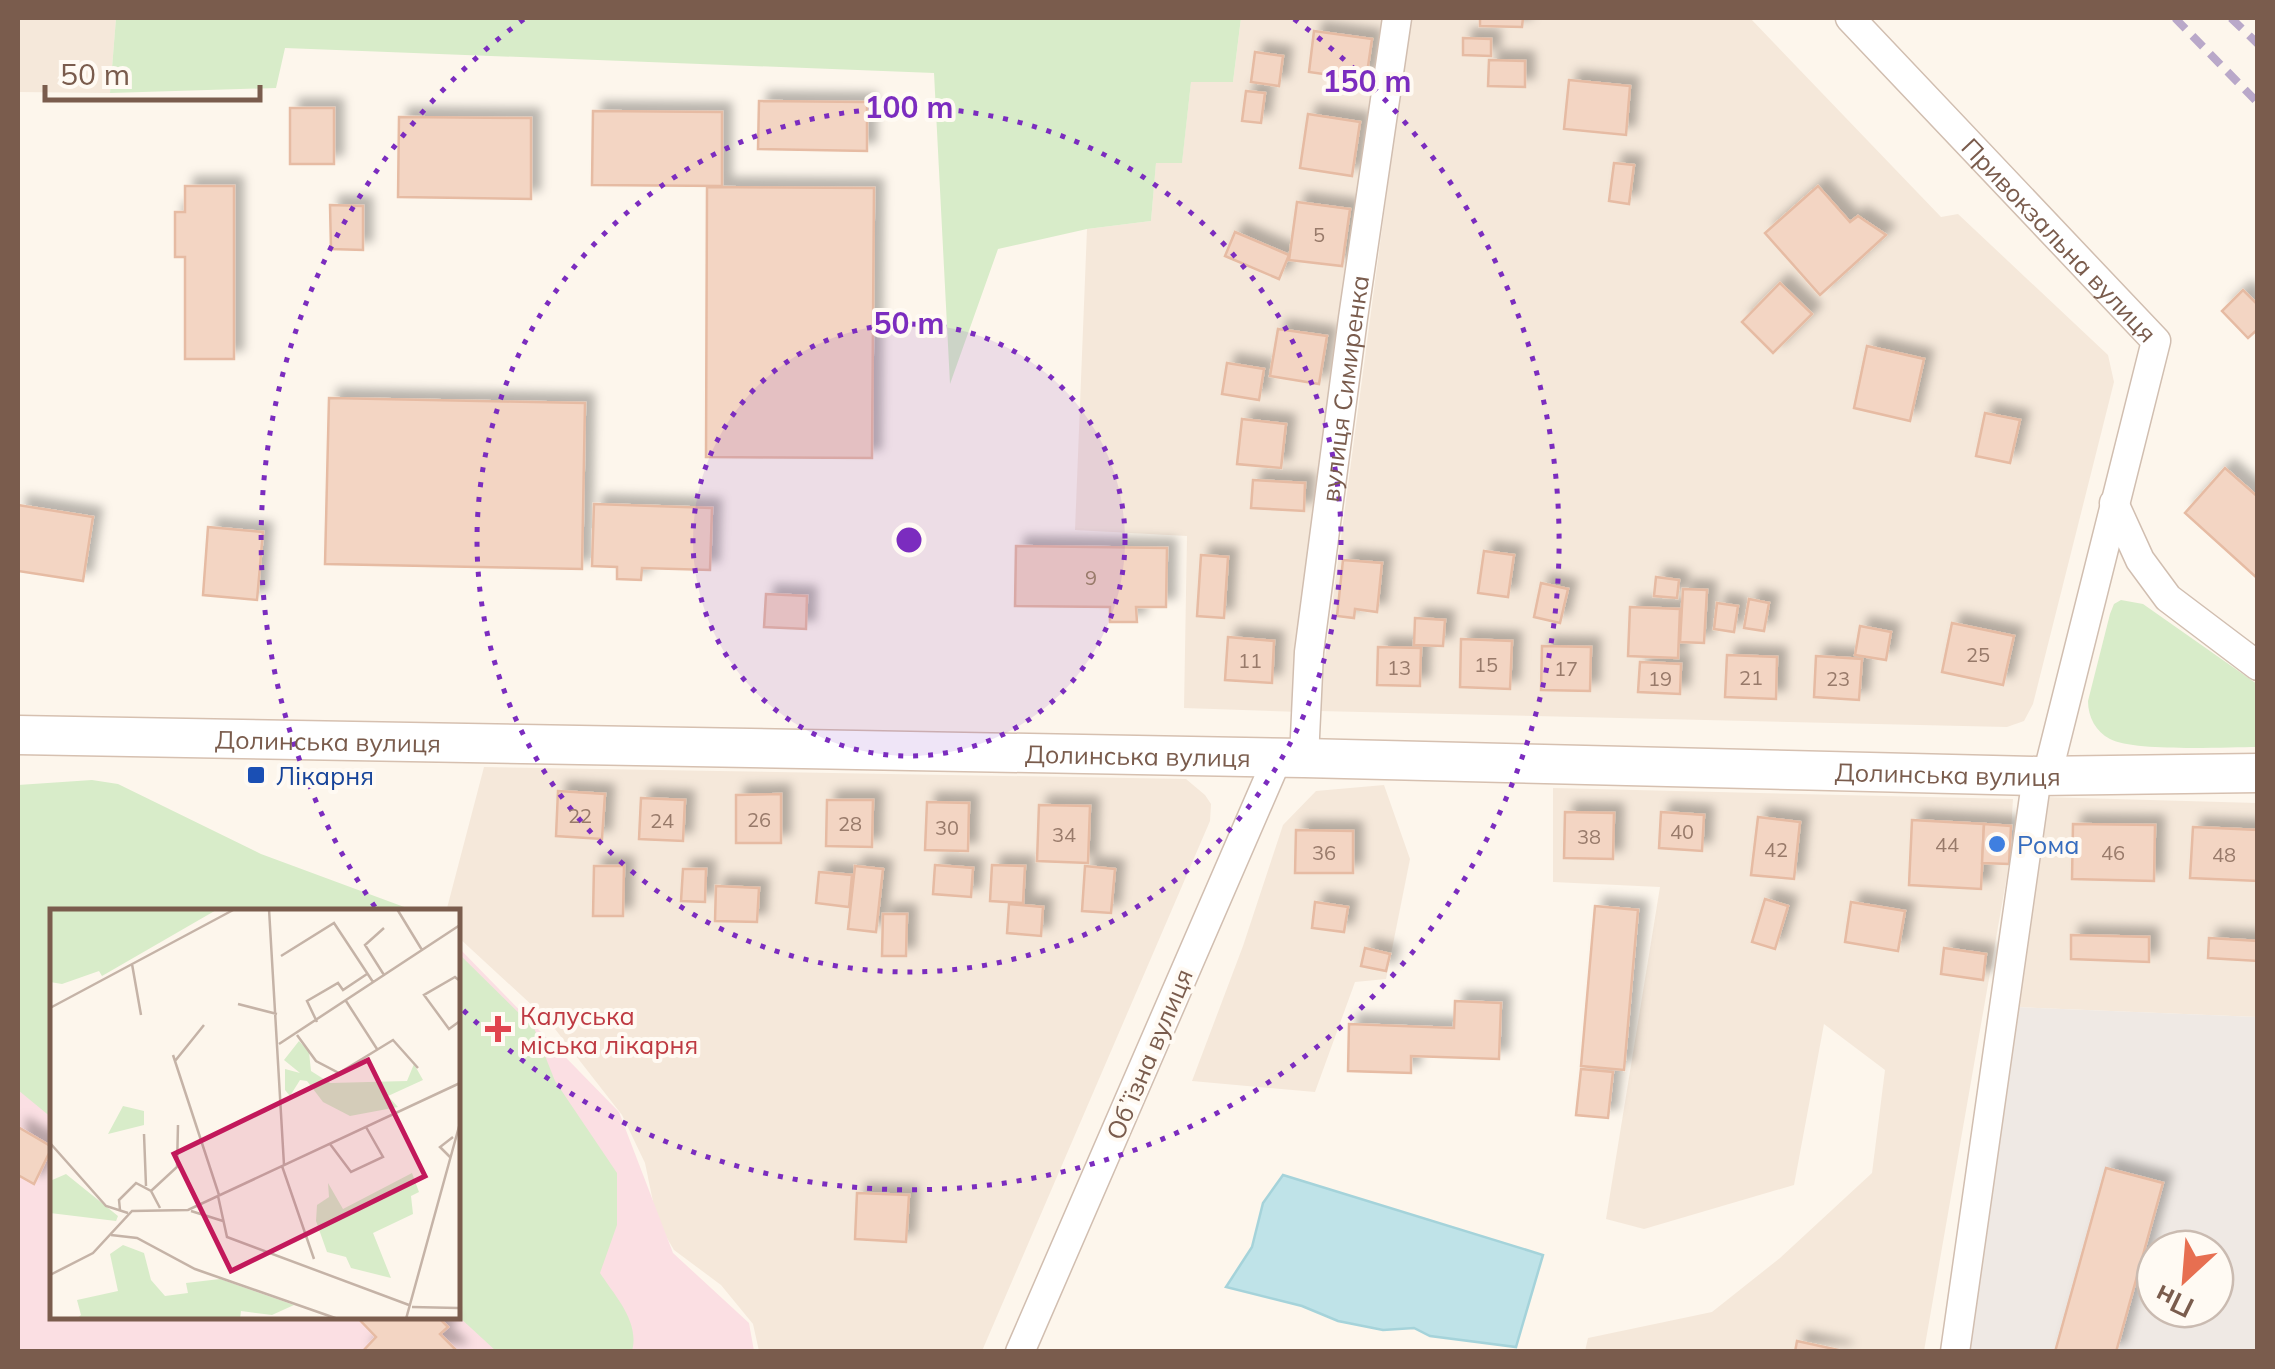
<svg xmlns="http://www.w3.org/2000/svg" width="2275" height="1369" font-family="Mulish,sans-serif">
<defs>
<filter id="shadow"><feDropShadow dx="9" dy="-9" stdDeviation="5" flood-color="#0004"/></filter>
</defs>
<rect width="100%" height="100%" fill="#fdf6ec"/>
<!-- residential -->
<g fill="#f5e8da">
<polygon points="18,18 116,18 110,93 18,92"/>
<polygon points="1241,18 1382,18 1309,619 1301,712 1184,708 1187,536 1075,530 1087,229 1151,221 1156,162 1182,162 1191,81 1233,82"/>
<polygon points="1410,18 1750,18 1941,217 1958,214 2108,355 2114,382 2033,704 2024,721 2007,727 1318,711"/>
<polygon points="484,767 1186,779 1205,795 1211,804 1210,821 982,1351 759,1351 753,1324 721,1285 674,1250 657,1221 645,1163 622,1115 548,1020 458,937 458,912 446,912"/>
<polygon points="1384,785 1410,859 1386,979 1355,982 1315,1092 1192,1081 1243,946 1283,825 1316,791"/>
<polygon points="1553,788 2013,799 2009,864 1924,1351 1585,1351 1588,1338 1712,1312 1780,1258 1872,1173 1885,1070 1824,1024 1794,1185 1644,1229 1606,1219 1660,887 1553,882"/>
<polygon points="2044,797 2257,803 2257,1017 2015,1007"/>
</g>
<!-- industrial -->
<path fill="#efe9e4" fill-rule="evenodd" d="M2015,1007L2257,1017V1351L1968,1352ZM2155,1249H2215V1309H2155Z"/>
<!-- medical -->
<polygon fill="#fbdfe3" points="18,796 52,912 52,1316 458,1316 458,947 619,1112 673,1253 749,1323 754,1351 18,1351"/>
<!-- green -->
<g fill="#d8ecc9">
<polygon points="116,18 1241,18 1233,82 1191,82 1182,163 1156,163 1151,221 1087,229 998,249 950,384 934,73 285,48 276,88 110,93"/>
<path d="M2121,600L2143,604L2257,684V747C2226,747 2134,752 2110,739C2096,732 2088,717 2088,701L2110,614L2114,604Z"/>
<polygon points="92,780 118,784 261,854 415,911 52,912 52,1118 18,1090 18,785"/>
<path d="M458,953L534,1028L555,1081L617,1173V1225L600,1273C615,1296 640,1322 632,1351H496L458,1316Z"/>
</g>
<!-- water -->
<polygon fill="#bfe3e8" stroke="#a5d3da" stroke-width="2.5" points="1283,1175 1543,1255 1516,1347 1430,1336 1414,1328 1383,1330 1338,1321 1302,1306 1226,1287 1252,1247 1263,1203"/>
<!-- building -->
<g fill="#f3d5c3" stroke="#e6bba3" stroke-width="2.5" filter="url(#shadow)">
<polygon points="1480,18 1523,18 1522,27 1480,26"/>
<polygon points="1314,31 1372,39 1366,80 1309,72"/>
<polygon points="1463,38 1491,39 1491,56 1463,55"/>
<polygon points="1255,52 1283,56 1279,86 1251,82"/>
<polygon points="1489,60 1525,61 1525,87 1488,86"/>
<polygon points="1569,80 1630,86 1626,135 1564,129"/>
<polygon points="1246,91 1265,93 1261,123 1242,121"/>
<polygon points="759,101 867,102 867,151 758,149"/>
<rect x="290" y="108" width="44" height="56"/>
<polygon points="593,111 722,112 722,186 592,185"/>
<polygon points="1308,114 1360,122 1352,176 1300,168"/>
<polygon points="399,117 531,118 531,199 398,197"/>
<polygon points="1614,163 1634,165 1629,204 1609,201"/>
<polygon points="185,186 234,186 234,359 185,359 185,257 175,257 175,212 185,212"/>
<polygon points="1818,186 1850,222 1858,216 1886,235 1820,295 1765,233"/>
<polygon points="707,187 874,188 872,458 706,457"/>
<polygon points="1297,202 1350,209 1342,266 1289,260"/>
<polygon points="330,205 363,206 363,250 331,249"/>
<polygon points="1235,232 1289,255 1279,279 1225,256"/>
<polygon points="1780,283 1812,314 1773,353 1742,322"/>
<polygon points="2243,290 2258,305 2258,329 2248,338 2222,311"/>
<polygon points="1278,329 1327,336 1319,384 1270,376"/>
<polygon points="1867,346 1924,359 1910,421 1854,408"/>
<polygon points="1227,363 1264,369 1259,400 1222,394"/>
<polygon points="329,398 585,403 582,569 325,564"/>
<polygon points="1985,413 2020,420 2010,463 1976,456"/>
<polygon points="1242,419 1286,424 1281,468 1237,464"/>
<polygon points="2225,468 2258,497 2258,579 2185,513"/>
<polygon points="1253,480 1305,483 1304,511 1251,508"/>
<polygon points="594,504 712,508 710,570 642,568 641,580 617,579 617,567 592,566"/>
<polygon points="18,505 93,517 83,581 18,571"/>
<polygon points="208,527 263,532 257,600 203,595"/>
<polygon points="1016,546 1167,548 1166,607 1136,607 1137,622 1110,622 1110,607 1015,606"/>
<polygon points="1484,551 1514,555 1508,597 1478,593"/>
<polygon points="1201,555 1228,557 1224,618 1197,616"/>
<polygon points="1343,560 1382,563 1377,612 1355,609 1354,618 1337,616"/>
<polygon points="1656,577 1679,580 1677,598 1654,596"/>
<polygon points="1541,583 1568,589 1560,623 1534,617"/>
<polygon points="1683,589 1707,590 1704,643 1680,642"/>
<polygon points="766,594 807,596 806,629 764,627"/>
<polygon points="1749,599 1769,603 1764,631 1744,628"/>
<polygon points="1717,603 1738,606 1734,632 1714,629"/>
<polygon points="1630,607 1680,609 1678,658 1628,656"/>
<polygon points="1415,618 1445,620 1443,646 1414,645"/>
<polygon points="1952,623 2014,636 2003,685 1942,672"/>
<polygon points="1860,626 1891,632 1886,660 1855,655"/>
<polygon points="1228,637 1274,641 1272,683 1225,680"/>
<polygon points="1461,639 1512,641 1510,689 1460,687"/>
<polygon points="1542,646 1591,647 1590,691 1541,690"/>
<polygon points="1378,647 1421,648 1420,686 1377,685"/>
<polygon points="1727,655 1777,657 1776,699 1725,697"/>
<polygon points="1816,656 1862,659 1859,700 1814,697"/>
<polygon points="1640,662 1681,664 1680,694 1638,692"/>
<polygon points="558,791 605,794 602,839 556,836"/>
<polygon points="781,794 781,843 736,843 736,795"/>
<polygon points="641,798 685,800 683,841 639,839"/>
<polygon points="827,800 873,800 872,847 826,846"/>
<polygon points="927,802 969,803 968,851 925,850"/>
<polygon points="1039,805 1090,806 1088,863 1037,861"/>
<polygon points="1565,812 1614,813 1613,859 1564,858"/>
<polygon points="1661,812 1704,815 1702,851 1659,848"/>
<polygon points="1758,817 1800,822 1794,879 1751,875"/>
<polygon points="1912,820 1984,824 1981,889 1909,885"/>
<polygon points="1984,824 2011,826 2009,864 1982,863"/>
<polygon points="2073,824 2155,825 2154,881 2072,879"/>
<polygon points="2193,827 2258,830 2258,881 2190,878"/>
<polygon points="1296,830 1353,831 1353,873 1295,873"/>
<polygon points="935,865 973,868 971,897 933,894"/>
<polygon points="992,865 1025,866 1023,903 990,901"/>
<polygon points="594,866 624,866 623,916 593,916"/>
<polygon points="855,866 883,869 876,932 848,929"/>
<polygon points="1085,866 1115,869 1111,913 1082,911"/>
<polygon points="683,869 706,869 705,902 681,901"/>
<polygon points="819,872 852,875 849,907 816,903"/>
<polygon points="716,886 759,888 757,922 715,921"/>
<polygon points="1765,899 1788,906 1775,949 1752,942"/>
<polygon points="1315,902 1348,907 1344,932 1312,928"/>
<polygon points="1851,902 1905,911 1898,951 1845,942"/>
<polygon points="1009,904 1043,907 1041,936 1007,933"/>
<polygon points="1595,906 1638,910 1624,1070 1581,1066"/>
<polygon points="883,914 907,914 906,956 882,956"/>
<polygon points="2071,935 2149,937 2149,962 2071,959"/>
<polygon points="2209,938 2258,941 2258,961 2208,958"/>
<polygon points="1365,948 1390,954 1386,971 1361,966"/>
<polygon points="1944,948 1986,954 1983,980 1941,974"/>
<polygon points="1455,1001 1501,1003 1499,1059 1411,1056 1411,1073 1348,1071 1349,1024 1454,1028"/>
<polygon points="1581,1069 1613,1072 1608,1118 1576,1115"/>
<polygon points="18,1127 52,1147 34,1184 18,1175"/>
<polygon points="2106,1168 2163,1183 2116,1352 2055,1352"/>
<polygon points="857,1193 909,1195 906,1242 855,1239"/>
<polygon points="356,1316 437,1316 448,1327 440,1334 458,1352 362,1352 376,1337"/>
<polygon points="1797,1341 1843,1351 1843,1352 1795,1352"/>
</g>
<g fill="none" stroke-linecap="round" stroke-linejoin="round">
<!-- minor casing -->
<g stroke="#d1beb0" stroke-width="31">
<g id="minor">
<path id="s1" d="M1850,18L2156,341L2047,776"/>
<polyline points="2114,503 2140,560 2168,598 2258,666"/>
<path id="s2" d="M1304,758L1309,652L1353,318L1397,18"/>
<polyline points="1020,1352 1278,757"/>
<polyline points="1955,1352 2037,776"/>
</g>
</g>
<!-- secondary casing -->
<g stroke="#d6c0b0" stroke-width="41">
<g id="secondary">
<path id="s3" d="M18,735L1304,758L2037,776L2258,773"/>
</g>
</g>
<!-- minor -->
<use href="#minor" stroke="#fff" stroke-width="28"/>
<!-- secondary -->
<use href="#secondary" stroke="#fff" stroke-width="38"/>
<!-- rail -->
<g stroke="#b9a8c9" stroke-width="8" stroke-dasharray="15 10" stroke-linecap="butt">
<polyline points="2175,18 2258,103"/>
<polyline points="2231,18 2258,44"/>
</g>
</g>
<!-- distance rings -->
<circle cx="909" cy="540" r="216" fill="#7b2cbf" fill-opacity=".12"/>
<g fill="none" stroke="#7b2cbf" stroke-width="5" stroke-dasharray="5 10">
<circle cx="909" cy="540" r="216"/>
<circle cx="909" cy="540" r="432"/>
<path d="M375 907A648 648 0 0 1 524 19M1294 19A648 648 0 1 1 459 1006"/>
</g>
<!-- markers -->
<rect fill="#1a4fb4" stroke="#fffaf3" stroke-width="4" x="246" y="765" width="20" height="20" rx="5"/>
<circle fill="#3f7fe0" stroke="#fffaf3" stroke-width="4" cx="1997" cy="844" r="10"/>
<path fill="#e0444e" stroke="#fffaf3" stroke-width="4" d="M493 1014h10v10h10v10h-10v10h-10v-10h-10v-10h10z"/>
<g text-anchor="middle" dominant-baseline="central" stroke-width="8" stroke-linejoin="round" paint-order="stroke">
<!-- number labels -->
<g font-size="20" fill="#987a6a">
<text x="1319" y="234">5</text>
<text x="1091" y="577">9</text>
<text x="1978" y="654">25</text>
<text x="1250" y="660">11</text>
<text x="1486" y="664">15</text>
<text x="1399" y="667">13</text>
<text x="1566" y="668">17</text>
<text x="1751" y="677">21</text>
<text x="1660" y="678">19</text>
<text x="1838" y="678">23</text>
<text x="580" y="815">22</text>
<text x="759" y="819">26</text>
<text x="662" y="820">24</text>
<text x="850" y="823">28</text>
<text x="947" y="827">30</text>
<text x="1682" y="831">40</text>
<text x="1064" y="834">34</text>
<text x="1589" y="836">38</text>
<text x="1947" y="844">44</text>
<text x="1776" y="849">42</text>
<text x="1324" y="852">36</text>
<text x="2113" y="852">46</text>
<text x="2224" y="854">48</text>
</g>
<!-- street labels -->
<g font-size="25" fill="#7a5c4d" stroke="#fffaf3">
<text stroke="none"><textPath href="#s1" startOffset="305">Привокзальна вулиця</textPath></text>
<text stroke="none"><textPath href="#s2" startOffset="372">вулиця Симиренка</textPath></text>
<text stroke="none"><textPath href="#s3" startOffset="310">Долинська вулиця</textPath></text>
<text stroke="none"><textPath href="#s3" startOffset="1120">Долинська вулиця</textPath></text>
<text stroke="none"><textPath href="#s3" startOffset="1930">Долинська вулиця</textPath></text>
<text transform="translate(1149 1054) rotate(-67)">Обʼїзна вулиця</text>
</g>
<!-- transit labels -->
<g font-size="25" fill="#164399" stroke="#fffaf3" text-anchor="start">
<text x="276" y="775">Лікарня</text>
</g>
<!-- shop labels -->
<g font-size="25" fill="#366cbe" stroke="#fffaf3" text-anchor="start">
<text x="2017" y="844">Рома</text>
</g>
<!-- health labels -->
<g font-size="25" fill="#be3a42" stroke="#fffaf3" text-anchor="start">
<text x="520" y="1015">Калуська<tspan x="520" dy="29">міська лікарня</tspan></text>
</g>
</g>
<!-- overview -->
<g transform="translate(50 909)">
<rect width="410" height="410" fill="#fdf6ec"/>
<path d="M0,0H168L52,67L49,62L12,75L0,73ZM249,132L259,143L261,162L280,174L357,172L364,155L373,171L338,187L348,198L300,207L273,193L257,172L250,171L240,187L235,181V160L250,164L234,151ZM73,197L94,202V216L58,225ZM362,264L369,283L361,287L363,305L323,324L341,369L301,359L296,348L277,343L266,312L267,296L279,288L278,274L293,300ZM16,265L68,307L66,312L0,304V272ZM73,336L94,344L101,371L115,387L138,384L136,374L170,370L244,396L222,406L191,402L190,410H26L31,406L27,391L68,382L60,345Z" fill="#d8ecc9"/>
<path fill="none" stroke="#c5b3a7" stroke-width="2.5" d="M219,0L234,256M347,0L372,41M334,19L315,36L334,66M231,47L284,14L323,73M82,55L91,106M410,72L405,68L374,86L399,120L410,112M296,92L327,140M188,95L227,105M0,99L185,0M267,113L257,92L288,74L293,81L317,65M247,126L266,152L289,164L343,131L368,159M229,135L410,16M123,146L169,286M125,152L154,116M94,225L96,277M0,234L56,297L78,304M280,235L301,263L333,248L316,218M400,248L390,238L403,228M232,257L264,350M101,282L127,258L128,216M168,287L177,328L359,396M70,301L69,291L86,274L101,282L110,299M141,302L173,312M61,326L87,329L145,360L288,410M0,366L43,344L82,302L138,301L410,174M362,398L408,399M356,410L410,214"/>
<path fill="#c2185b" fill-opacity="0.15" stroke="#c2185b" stroke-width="5" d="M318,151L375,267L181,362L124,245Z"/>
<rect width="410" height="410" fill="none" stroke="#7a5c4d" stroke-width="5"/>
</g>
<circle cx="909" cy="540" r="15" fill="#7b2cbf" stroke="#fffaf3" stroke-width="5"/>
<g font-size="30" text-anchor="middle" font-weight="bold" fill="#7b2cbf" stroke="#fffaf3" stroke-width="8" stroke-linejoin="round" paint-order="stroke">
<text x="1367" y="92">150 m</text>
<text x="909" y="118">100 m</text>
<text x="909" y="334">50 m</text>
</g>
<!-- border -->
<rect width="2275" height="1369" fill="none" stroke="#7a5c4d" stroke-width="40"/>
<!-- north arrow -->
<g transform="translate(2185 1279) rotate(206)"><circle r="48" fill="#fffaf3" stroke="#cabbb1" stroke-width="2.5"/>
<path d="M0-8L18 38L0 25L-18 38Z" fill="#e76f51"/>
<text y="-15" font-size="28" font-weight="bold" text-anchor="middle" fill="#7a5c4d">Пн</text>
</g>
<!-- scale -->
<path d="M45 85v15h215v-15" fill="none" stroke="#7a5c4d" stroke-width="5"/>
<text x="60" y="85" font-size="30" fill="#7a5c4d" stroke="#fffaf3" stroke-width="8" paint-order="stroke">50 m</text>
</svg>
